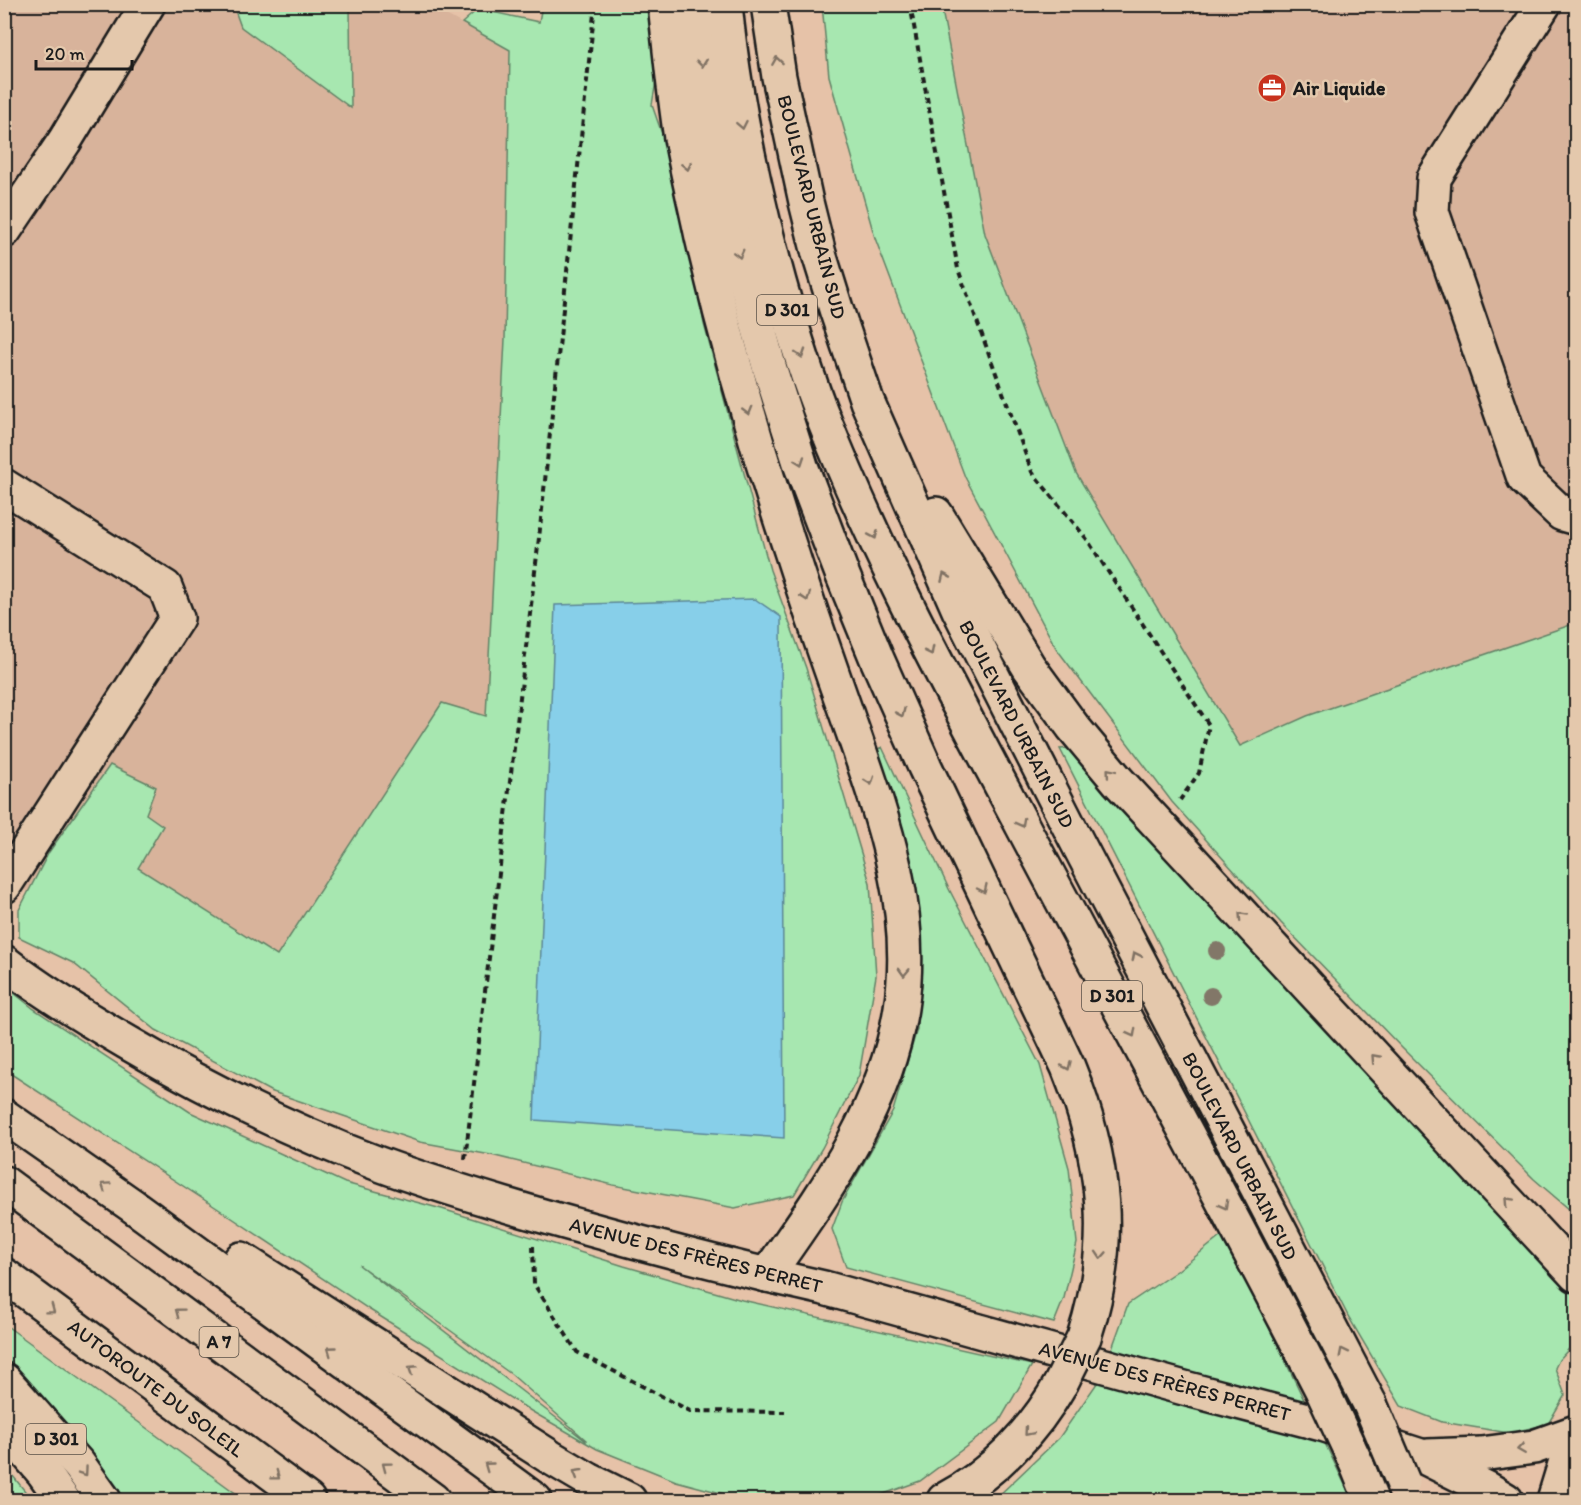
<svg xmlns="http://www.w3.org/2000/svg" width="1581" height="1505" font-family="Itim,sans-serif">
<rect width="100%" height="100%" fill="#e6c2a8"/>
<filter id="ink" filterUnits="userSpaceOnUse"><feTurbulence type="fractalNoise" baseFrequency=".0167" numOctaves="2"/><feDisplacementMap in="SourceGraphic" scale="12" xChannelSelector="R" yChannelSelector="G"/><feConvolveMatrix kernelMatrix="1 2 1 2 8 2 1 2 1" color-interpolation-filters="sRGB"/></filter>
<g filter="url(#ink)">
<!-- built -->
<g fill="#d8b39b">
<polygon points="4,5 233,5 241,27 351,107 350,5 428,5 510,50 566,104 486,717 277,956 52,908 5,877"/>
<polygon points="941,5 1576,5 1576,1155 1384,988 1076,473 985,234"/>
</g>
<!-- green -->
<g fill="#a7e7b0" stroke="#628266" stroke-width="1.5" fill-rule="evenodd">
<polygon points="233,5 350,5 351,108 241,27"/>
<polygon points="542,5 653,5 658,69 652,105 677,177 704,324 770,570 806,668 870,883 876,976 859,1075 822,1148 794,1195 735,1208 613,1185 491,1155 420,1142 270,1091 156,1030 73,963 19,937 19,910 49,852 110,765 156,787 146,814 163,826 138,868 277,956 442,703 486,716 505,339 510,50 462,23 478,9 539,22"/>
<polygon points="822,5 941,5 985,234 1076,473 1240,746 1307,716 1576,623 1576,1215 1534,1179 1402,1048 1281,923 1172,802 1056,648 965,477 875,238 829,76"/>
<polygon points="882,747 949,889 1040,1065 1069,1168 1077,1243 1064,1298 1054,1323 846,1267 832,1229 842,1202 893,1111 917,1029 918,957 874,751"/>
<polygon points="1073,748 1329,1030 1572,1292 1576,1299 1576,1341 1559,1360 1555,1368 1565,1395 1548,1424 1509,1433 1442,1422 1401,1406 1348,1316 1060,749"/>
<path d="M5,986L34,1009L190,1112L345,1183L442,1209L624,1266L742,1300L1032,1365L999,1422L920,1481L867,1500H747L676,1481L597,1449L531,1411L370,1310L223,1212L5,1070ZM359,1265L511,1374L586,1440V1441Z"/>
<polygon points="1224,1234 1348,1491 1351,1500 994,1500 1059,1438 1102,1376 1128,1304 1177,1271"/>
<polygon points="4,1324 245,1500 123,1500 90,1454 31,1385 5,1358"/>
<polygon points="4,1466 5,1466 32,1500 5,1500"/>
</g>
<!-- water -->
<polygon fill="#87cfe9" stroke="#5c8797" stroke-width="1.5" points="755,599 781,617 784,1138 534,1120 555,605"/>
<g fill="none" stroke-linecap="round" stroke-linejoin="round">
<!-- minor casing -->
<g stroke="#1c1c1c" stroke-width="38">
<g id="minor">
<polyline points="1544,4 1434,178 1432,212 1524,478 1562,514 1576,518"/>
<polyline points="4,231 64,142 148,4"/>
<polyline points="4,486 165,587 177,618 4,886"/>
<path d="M4,962C44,993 87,1019 130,1044C210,1091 292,1131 379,1164C433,1184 488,1200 543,1216C617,1237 692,1257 767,1275"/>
</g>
</g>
<!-- major casing -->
<g stroke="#1c1c1c" stroke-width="38">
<g id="major">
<polyline points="767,1275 824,1288 1184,1388 1322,1424 1424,1457 1488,1489 1506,1500"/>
<polyline points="1428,1456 1481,1454 1534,1447 1576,1432"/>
<polyline points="1554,1500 1565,1464 1576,1442"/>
</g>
</g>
<!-- highway casing -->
<g stroke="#1c1c1c" stroke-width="38">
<g id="highway">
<path d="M665,4C670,49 674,94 681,138C687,171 695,204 702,237C727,344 757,450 792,554C811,614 832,673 853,732C884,821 916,912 901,1008C885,1111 825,1192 767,1275"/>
<path d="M696,4L704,83L721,180L743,271L769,366L801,466L841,571L877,659L925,767L1068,1067C1105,1158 1115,1243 1084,1337"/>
<path d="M725,4C734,98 754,191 779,282C792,328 806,375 824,420C879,560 952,692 1022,825C1122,1014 1225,1202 1323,1392"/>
<polyline points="768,4 779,77 806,202 819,254 837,312 867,401 959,610 1074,836 1370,1404"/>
<polyline points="936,514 1029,667 1073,727 1118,781 1576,1275"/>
<polyline points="4,1116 133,1206 535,1500"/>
<polyline points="4,1183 433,1500"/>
<polyline points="241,1259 550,1457 589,1480 629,1500"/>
<polyline points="4,1275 308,1500"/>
<polyline points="4,1380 79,1465 104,1500"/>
<polyline points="4,1426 43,1472 63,1500"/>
<polyline points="1357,1465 1371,1500"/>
<path d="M944,1500C993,1474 1034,1431 1061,1383"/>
</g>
</g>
<!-- path -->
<g stroke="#1c1c1c" stroke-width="4" stroke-dasharray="6 4.5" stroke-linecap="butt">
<polyline points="910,4 958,269 1032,472 1086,538 1209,725 1199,773 1180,800"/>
<polyline points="465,1159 539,538 595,4"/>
<polyline points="533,1246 534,1284 577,1352 690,1411 785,1412"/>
</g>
<!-- minor -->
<use href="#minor" stroke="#e4c8ac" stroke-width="33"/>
<!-- major -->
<use href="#major" stroke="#e4c8ac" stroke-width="33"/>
<!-- highway -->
<use href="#highway" stroke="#e4c8ac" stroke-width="33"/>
<!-- highway-bridge casing -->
<g stroke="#1c1c1c" stroke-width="38" stroke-linecap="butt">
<g id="highway-bridge">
<polyline points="1061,1383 1084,1337"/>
<polyline points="1323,1392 1357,1465"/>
<polyline points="1370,1404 1403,1482"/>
</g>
</g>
<!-- highway-bridge -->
<use href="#highway-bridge" stroke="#e4c8ac" stroke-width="33"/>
</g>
<!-- trees -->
<g fill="#827767">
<circle cx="1217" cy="951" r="9"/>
<circle cx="1211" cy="996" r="9"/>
</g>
<!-- one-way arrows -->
<defs><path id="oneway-chevron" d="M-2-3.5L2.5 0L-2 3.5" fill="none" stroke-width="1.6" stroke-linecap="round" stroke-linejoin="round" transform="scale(1.5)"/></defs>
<g stroke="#807264">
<use href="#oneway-chevron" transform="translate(777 61) rotate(-99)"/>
<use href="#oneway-chevron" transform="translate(702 63) rotate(84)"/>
<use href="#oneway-chevron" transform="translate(742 125) rotate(79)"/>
<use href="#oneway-chevron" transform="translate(687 166) rotate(78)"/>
<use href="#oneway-chevron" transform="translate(739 254) rotate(76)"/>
<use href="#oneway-chevron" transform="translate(801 354) rotate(72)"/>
<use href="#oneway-chevron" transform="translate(748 411) rotate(74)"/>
<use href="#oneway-chevron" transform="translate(800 461) rotate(71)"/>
<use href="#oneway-chevron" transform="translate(874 535) rotate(66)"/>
<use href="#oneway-chevron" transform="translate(945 577) rotate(-114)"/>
<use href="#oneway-chevron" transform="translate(806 597) rotate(71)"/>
<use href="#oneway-chevron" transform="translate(930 651) rotate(63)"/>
<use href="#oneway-chevron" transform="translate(901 713) rotate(66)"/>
<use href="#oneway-chevron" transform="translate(1110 772) rotate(-130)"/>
<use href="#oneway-chevron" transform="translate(870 781) rotate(71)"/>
<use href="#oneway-chevron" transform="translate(1021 823) rotate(62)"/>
<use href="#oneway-chevron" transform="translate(983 889) rotate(65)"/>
<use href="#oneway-chevron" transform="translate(1242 916) rotate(-133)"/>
<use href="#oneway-chevron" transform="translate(1136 956) rotate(-117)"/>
<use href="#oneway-chevron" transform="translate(904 972) rotate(92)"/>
<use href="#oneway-chevron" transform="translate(1132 1033) rotate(62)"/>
<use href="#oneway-chevron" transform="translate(1375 1058) rotate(-133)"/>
<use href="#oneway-chevron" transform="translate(1067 1066) rotate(66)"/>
<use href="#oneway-chevron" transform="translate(105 1186) rotate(-145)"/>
<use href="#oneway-chevron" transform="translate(1508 1201) rotate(-133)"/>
<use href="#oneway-chevron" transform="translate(1224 1205) rotate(62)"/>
<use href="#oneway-chevron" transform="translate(1101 1255) rotate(94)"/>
<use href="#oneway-chevron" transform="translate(51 1310) rotate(37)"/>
<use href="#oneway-chevron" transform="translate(179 1312) rotate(-143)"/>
<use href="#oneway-chevron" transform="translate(331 1350) rotate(-144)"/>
<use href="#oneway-chevron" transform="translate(1343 1352) rotate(-117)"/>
<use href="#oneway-chevron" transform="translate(412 1369) rotate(-147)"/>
<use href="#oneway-chevron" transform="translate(1028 1432) rotate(131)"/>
<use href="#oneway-chevron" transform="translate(1521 1449) rotate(172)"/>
<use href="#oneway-chevron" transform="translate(386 1466) rotate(-143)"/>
<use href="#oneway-chevron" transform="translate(488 1466) rotate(-144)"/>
<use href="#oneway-chevron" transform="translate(84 1472) rotate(55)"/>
<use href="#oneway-chevron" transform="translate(577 1473) rotate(-149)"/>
<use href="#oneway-chevron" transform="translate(276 1476) rotate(37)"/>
</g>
</g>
<!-- icons -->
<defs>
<g id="office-disc" transform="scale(1.5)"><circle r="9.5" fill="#c8321e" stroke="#e4c8ac"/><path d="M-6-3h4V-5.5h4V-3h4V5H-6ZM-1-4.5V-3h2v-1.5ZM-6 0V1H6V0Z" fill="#fff"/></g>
</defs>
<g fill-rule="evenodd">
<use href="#office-disc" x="1272" y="88"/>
</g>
<g text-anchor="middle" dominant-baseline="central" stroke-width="5" stroke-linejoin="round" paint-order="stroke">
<!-- shield labels -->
<g fill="#e4c8ac" stroke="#585047" stroke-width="1.5">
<rect x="757" y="295" width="60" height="30" rx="4.5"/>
<rect x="1082" y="981" width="60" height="30" rx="4.5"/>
<rect x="199.5" y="1327" width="39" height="30" rx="4.5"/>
<rect x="26" y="1424" width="60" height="30" rx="4.5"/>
</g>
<g font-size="18" font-weight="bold" fill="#1c1c1c">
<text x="787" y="310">D 301</text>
<text x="1112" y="996">D 301</text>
<text x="219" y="1342">A 7</text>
<text x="56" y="1439">D 301</text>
</g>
<!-- poi labels -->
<g font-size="20" font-weight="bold" fill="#1c1c1c" stroke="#e4c8ac" text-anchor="start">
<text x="1293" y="88">Air Liquide</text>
</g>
<!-- street labels -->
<g font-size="20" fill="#1c1c1c" stroke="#e4c8ac">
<text transform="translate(812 207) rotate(76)">BOULEVARD URBAIN SUD</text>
<text transform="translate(1017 724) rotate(63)">BOULEVARD URBAIN SUD</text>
<text transform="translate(1240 1156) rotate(63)">BOULEVARD URBAIN SUD</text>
<text transform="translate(696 1255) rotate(14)">AVENUE DES FRÈRES PERRET</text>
<text transform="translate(1165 1381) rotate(15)">AVENUE DES FRÈRES PERRET</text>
<text transform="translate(156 1388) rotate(37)">AUTOROUTE DU SOLEIL</text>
</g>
</g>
<!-- margin -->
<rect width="1581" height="1505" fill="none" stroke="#e4c8ac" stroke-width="24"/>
<rect x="12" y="12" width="1557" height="1481" fill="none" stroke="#1c1c1c" stroke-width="2" filter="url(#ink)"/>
<!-- scale -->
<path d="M36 60v9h96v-9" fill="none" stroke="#1c1c1c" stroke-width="3"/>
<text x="45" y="60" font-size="18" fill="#1c1c1c" stroke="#e4c8ac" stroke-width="4.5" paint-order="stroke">20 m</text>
</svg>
